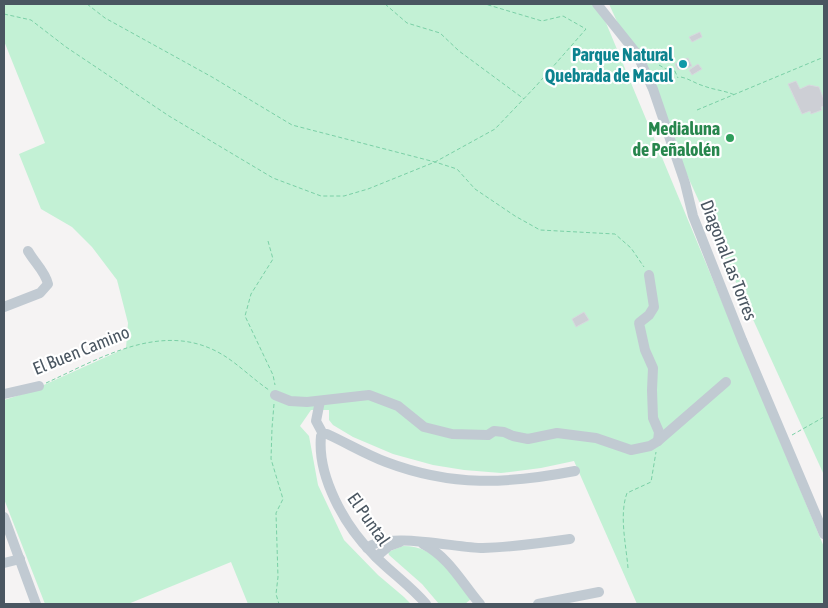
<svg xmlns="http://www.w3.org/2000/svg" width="828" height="608" font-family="'Asap Condensed',sans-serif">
<rect width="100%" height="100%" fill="#f5f3f3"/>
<!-- green -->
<g fill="#c3f1d5">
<polygon points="4,4 597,4 599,6 824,547 824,604 637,604 574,461 541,468 501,473 464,470 433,465 393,454 353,437 333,425 329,420 329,410 311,410 300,426 309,436 318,485 344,540 378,575 404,597 411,604 248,604 231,562 128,604 45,604 4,499 4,400 26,393 126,348 128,323 117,280 92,247 72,227 41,209 19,154 45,143 4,41"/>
<polygon points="609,4 824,4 824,475"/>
<path d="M403,546C438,546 452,575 471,599L465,604H439L422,584L389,555L388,552Z"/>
</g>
<!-- building -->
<g fill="#cdcfd5" stroke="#d7d9de">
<polygon points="700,32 702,37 692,42 689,37"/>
<polygon points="688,58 692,66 687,68 685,65 678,70 675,64"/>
<polygon points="698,64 702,69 692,75 689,70"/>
<polygon points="796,81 800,89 809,85 819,87 824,100 824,106 821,107 822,110 811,114 810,111 802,114 788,84"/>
<polygon points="584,312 589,320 576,327 572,319"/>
</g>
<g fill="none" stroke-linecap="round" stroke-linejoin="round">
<!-- path -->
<g stroke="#7ad0a6" stroke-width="1" stroke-dasharray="4 2.5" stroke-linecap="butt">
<polyline points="87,4 105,18 212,77 292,125 435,162 457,169 475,189 515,216 540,230 615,234 631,248 644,267"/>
<polyline points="385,4 407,23 440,33 459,51 524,99"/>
<polyline points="4,14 31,20 66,47 169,116 273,178 321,196 344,196 368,189 435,162 495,129 536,86 586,29 563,16 542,21 485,4"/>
<polyline points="659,65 666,69 673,67 678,78"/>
<path d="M681,77C690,79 696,84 704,86C714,90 723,90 735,95"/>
<polyline points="697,110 824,57"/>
<polyline points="268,241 273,259 251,294 245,316 273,375 275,385"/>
<path d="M46,383C101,358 164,319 223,355C238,364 254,380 269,390"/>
<polyline points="274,404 272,428 271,459 283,499 276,513 278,577 276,594 279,604"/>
<polyline points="792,435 824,417"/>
<path d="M628,568C626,544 619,515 627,493L651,482L656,452"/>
</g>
<!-- minor -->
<g stroke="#c1cad2" stroke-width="10">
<polyline points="597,4 637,54 653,89 685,183 693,216 742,340 824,534"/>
<polyline points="649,275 654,307 649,315 639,323 645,350 653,368 652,390 653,418 659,432 658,441"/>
<path d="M4,307L40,293L48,284C45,271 34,262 28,251"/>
<polyline points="4,394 39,386"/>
<polyline points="275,395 290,401 307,402 369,395 398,406 424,427 452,434 488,435 494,431 504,432 513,436 528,439 557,433 596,438 631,450 650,446 658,441 726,382"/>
<polyline points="320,401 316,421 323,434"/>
<path d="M323,434H327C347,443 365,454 386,462C452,487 507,484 575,471"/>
<path d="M323,434L321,436C317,477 345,526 373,554C390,572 410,585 426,604"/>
<polyline points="4,517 36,604"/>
<path d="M423,544C449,557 462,583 480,604"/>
<path d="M367,548C387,531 456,548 483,548C512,547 542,543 570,539"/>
<polyline points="376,557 389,546 400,542"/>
<polyline points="4,563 20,559"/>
<polyline points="538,604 599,592"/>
</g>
</g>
<!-- markers -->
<circle fill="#0f9aa8" stroke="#fff" stroke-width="2" cx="683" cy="64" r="5"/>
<circle fill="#2e9e5b" stroke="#fff" stroke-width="2" cx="730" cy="138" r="5"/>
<g text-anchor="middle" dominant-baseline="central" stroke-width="4.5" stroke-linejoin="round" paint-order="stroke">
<!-- culture labels -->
<g font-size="18" font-weight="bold" fill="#0d838f" stroke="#fff" text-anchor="end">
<text x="673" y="54">Parque Natural<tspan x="673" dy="21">Quebrada de Macul</tspan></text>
</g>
<!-- leisure labels -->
<g font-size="18" font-weight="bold" fill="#27864d" stroke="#fff" text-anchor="end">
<text x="720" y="128">Medialuna<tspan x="720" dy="21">de Peñalolén</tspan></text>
</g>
<!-- street labels -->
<g font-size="18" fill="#4a5661" stroke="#fff">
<text transform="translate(729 260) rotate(69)">Diagonal Las Torres</text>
<text transform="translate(81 350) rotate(-22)">El Buen Camino</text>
<text transform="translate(369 519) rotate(55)">El Puntal</text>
</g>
</g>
<!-- border -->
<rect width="828" height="608" fill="none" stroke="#4a5661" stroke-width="10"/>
</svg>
